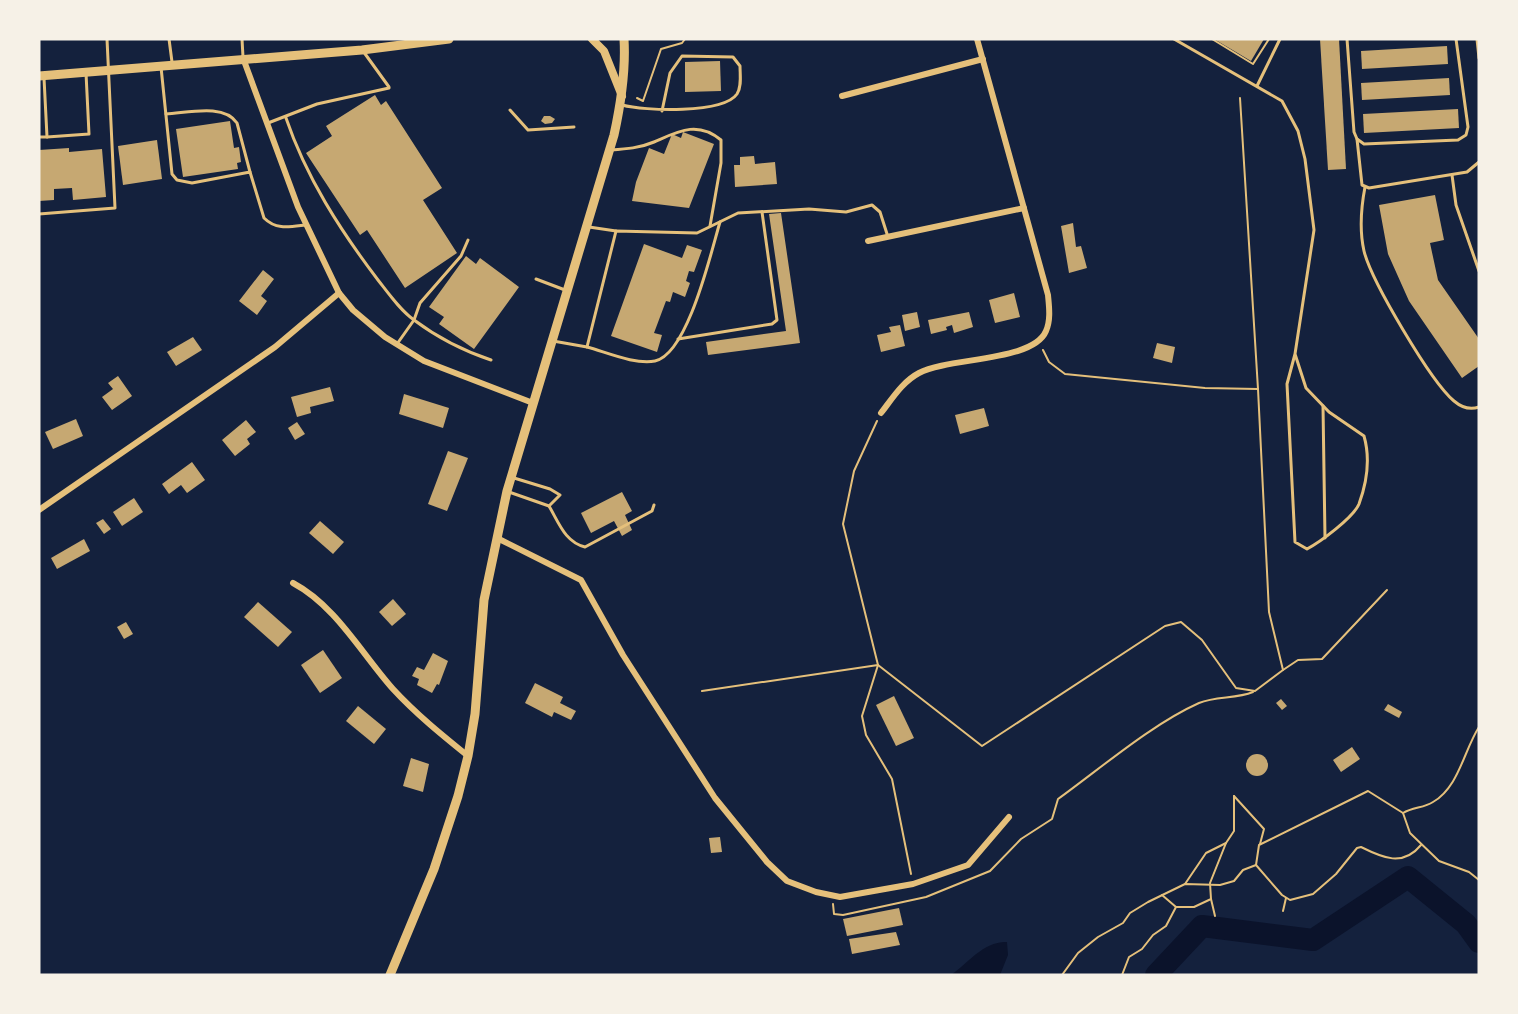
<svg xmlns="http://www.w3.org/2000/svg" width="1518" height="1014" font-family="Lato,sans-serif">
<rect width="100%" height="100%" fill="#14213d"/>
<!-- water -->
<path fill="#0b132b" d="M1007,942L1008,955L1000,975H951C968,963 984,941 1007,942Z"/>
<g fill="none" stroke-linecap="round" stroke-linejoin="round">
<!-- river -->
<polyline stroke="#0b132b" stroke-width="22" points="1156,975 1202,926 1313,940 1408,877 1466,924 1479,942"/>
</g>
<!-- building -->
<g fill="#c6a872">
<polygon points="1214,39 1264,39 1251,61"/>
<polygon points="1320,39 1339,39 1346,169 1328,170"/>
<polygon points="1447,46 1448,64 1362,69 1361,51"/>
<polygon points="720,61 721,91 685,92 685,62"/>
<polygon points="1449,78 1450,95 1362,100 1361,83"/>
<polygon points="375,95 381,105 386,101 442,188 423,200 457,253 405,288 367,230 360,235 306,153 332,136 326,126"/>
<polygon points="1458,109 1459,128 1364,133 1363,114"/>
<polygon points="544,116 550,116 555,119 552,123 545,124 541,121"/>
<polygon points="230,121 234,148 239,147 241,162 237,163 238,169 183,177 176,129"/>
<polygon points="683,132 714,144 689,208 632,201 636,182 649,148 664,154 672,134 681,138"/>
<polygon points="157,140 162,179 123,185 118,146"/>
<polygon points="69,148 69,152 102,149 106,197 73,200 72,188 54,189 54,200 39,201 39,150"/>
<polygon points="754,156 755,164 775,162 777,184 735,187 734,165 740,165 740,157"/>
<polygon points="1435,195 1444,240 1430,243 1438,280 1479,339 1479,366 1462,378 1409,301 1388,254 1379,205"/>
<polygon points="781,213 800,343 708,355 706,342 786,331 769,214"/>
<polygon points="1073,223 1076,247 1081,246 1087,268 1069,273 1061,226"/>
<polygon points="644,244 682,258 687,245 702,250 694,272 689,271 686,281 690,283 685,297 673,292 670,302 666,301 654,333 662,335 657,352 611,336"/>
<polygon points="466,256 476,264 480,258 519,287 474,349 439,324 444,317 429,307"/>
<polygon points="263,270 274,279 261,296 267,301 257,315 239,301"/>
<polygon points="1014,293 1020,317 995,323 989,300"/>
<polygon points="917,312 920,327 905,331 902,315"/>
<polygon points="969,312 973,327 954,333 952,325 946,327 947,330 931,334 928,320"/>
<polygon points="900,325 905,346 881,352 877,335 891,332 889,327"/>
<polygon points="193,337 202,350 176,366 167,352"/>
<polygon points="1157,343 1175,347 1172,363 1153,358"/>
<polygon points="118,376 132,396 112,410 102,397 113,389 108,383"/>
<polygon points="330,387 334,401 310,407 311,413 297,417 291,397"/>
<polygon points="404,394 449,408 443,428 399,414"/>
<polygon points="984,408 989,426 960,434 955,415"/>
<polygon points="76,419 83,436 53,449 45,432"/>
<polygon points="246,420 256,432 247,439 250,444 235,456 222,440"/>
<polygon points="297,422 305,434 295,440 288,428"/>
<polygon points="448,451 468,458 447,511 428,504"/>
<polygon points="192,462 205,480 187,493 181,485 169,494 162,484"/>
<polygon points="622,492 632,511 625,515 632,530 622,536 614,521 591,533 581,513"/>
<polygon points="134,498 143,512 122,526 113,512"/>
<polygon points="103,519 111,529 104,534 96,523"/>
<polygon points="320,521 344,542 333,554 309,533"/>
<polygon points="84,539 90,551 57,569 51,558"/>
<polygon points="393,599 406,614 392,626 379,612"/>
<polygon points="258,602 292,632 278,647 244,617"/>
<polygon points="126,622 133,634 124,639 117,627"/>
<polygon points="323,650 342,678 320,693 301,665"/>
<polygon points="433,653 448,661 439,685 437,684 432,693 417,685 419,679 412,676 417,667 424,670"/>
<polygon points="535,683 563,697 560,703 576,711 571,720 554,712 552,717 525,703"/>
<polygon points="894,696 914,738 896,746 876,705"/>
<polygon points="1281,699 1287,706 1282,710 1276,703"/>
<polygon points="1388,704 1402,712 1399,718 1384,710"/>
<polygon points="358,706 386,729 374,744 346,721"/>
<polygon points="1352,747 1360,759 1341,772 1333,760"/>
<circle cx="1257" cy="765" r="11"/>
<polygon points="411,758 429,764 423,792 403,786"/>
<polygon points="720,837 722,852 711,853 709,838"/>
<polygon points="899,908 903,925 847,936 843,919"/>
<polygon points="896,932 900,945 852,954 849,939"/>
</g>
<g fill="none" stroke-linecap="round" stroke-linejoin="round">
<!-- path -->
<g stroke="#e5c07b" stroke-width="2">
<polyline points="1212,39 1253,64 1269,39"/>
<polyline points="637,98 643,101 661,49 682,43 685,39"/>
<polyline points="1240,98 1258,389"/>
<polyline points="877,421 854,471 843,524 878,665 982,746 1165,626 1181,622 1202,640 1236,688 1255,691 1283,670 1269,612 1258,389 1205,388 1065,374 1049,362 1043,350"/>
<polyline points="1283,670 1298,660 1322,659 1387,590"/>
<polyline points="702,691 878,665 862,716 866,735 892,779 911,874"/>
<polyline points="1234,796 1264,829 1260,844"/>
<path d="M1403,813C1413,807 1424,808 1433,802C1459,787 1464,750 1479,727"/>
<polyline points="1256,865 1259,845 1368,791 1403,813 1410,833 1439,861 1469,872 1479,880"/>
<path d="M1256,865L1282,895L1290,900L1313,894L1336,874L1357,848L1361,847C1383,858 1403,867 1421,845"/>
<polyline points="1185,884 1206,853 1226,843 1234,831 1234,796"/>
<polyline points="1162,895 1176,907"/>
<polyline points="1211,899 1215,916"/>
<path d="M833,904L834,914L843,915L926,897L990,871L1021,839L1052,819L1058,799C1101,768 1152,724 1199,703C1216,696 1236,699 1253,692"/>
<polyline points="1283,911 1286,898"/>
<polyline points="1062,975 1078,953 1098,937 1123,923 1130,913 1148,902 1185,884 1220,885 1234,881 1243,870 1256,865"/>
<polyline points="1122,975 1129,957 1142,949 1153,935 1166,926 1176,907 1194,907 1211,899 1210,883 1226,843"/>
</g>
<!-- service -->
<g stroke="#e5c07b" stroke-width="3">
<polyline points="169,39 172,62"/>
<polyline points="242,39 243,57"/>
<path d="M1174,39L1282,101L1298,131L1305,159L1314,230L1295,354L1287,384L1295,542L1307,549C1320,542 1353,518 1359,504C1367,482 1370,457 1364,436L1329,412L1306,388L1295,354"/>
<polyline points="1347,39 1354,132 1357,139 1364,144 1458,140 1466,135 1468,127 1456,39"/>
<polyline points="1477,39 1479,58"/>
<polyline points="363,51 389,87"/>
<path d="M161,67L172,174L177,180L192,183L250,172L264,218C276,230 289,227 305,225"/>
<polyline points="1257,86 1280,39"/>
<path d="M622,105C644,111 723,114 737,94C742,86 740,75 740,66L733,57L682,56L670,73L662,111"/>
<polyline points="510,110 528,130 574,127"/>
<path d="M166,114C187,113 224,103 237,123L250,172"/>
<path d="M286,118C306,177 340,230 378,280C389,294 400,310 414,320C438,338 464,351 491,360"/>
<polyline points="268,123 317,104 389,88"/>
<polyline points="39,137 47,137 44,78"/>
<polyline points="47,137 89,134 86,73"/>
<polyline points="1357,139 1362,185 1369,188 1467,172 1479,162"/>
<path d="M611,150C626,149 640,148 654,142C677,132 697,120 721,140V163L710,226"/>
<polyline points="1452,175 1456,205 1479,271"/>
<path d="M1365,187C1361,208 1359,229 1364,251C1371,280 1431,382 1454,401C1461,407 1470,410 1479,407"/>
<polyline points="39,214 115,208 107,39"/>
<polyline points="589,227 616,231"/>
<polyline points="536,279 565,290"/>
<polyline points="678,339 772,324 777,320 762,212"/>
<polyline points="553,341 587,347 616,231 697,233 738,213 809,209 846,212 872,205 880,212 888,237"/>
<polyline points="397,344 414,320 420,303 461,256 468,240"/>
<path d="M587,347C606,352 635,365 655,361C688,354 711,252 720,222"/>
<polyline points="1323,406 1325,538"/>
<polyline points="509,492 549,506 560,495 550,489 514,478"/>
<path d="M549,506C559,523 565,542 585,547L652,511L654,505"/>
</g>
<!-- minor -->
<g stroke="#e5c07b" stroke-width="6">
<polyline points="243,58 298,207 339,293 353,310 385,337 424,361 533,403"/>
<polyline points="842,96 983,59"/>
<polyline points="868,241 1024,208"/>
<path d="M881,413C892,399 902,382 919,373C949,357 1033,362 1046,331C1051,320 1049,306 1048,295L977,39"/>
<polyline points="39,510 275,347 339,293"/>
<polyline points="497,538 581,580 623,655 715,798 767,862 787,881 816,892 840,897 913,884 968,865 1009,817"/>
<path d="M293,583C336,606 361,653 393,689C416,714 442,735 468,756"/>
</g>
<!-- tertiary -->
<polyline stroke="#e5c07b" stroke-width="8" points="592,39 604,51 622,96"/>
<!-- secondary -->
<g stroke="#e5c07b" stroke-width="9">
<polyline points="39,76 362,50 449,39"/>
<path d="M390,975L434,869L458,796L468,756L475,714L484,600L507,491L614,135C621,103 626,72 624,39"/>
</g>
</g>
<!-- border -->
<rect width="1518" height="1014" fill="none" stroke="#f6f1e7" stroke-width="81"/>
</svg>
